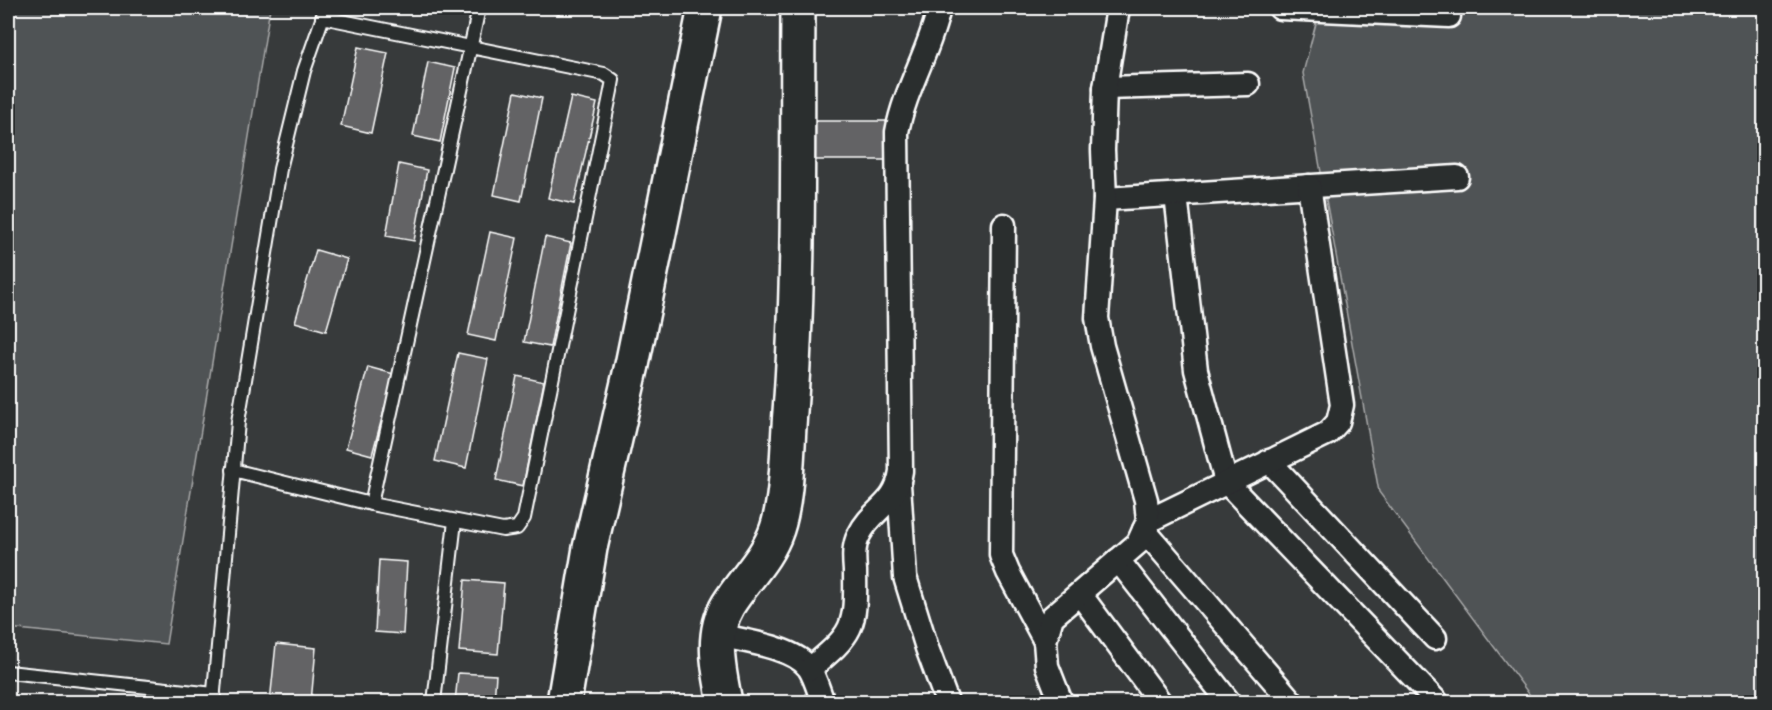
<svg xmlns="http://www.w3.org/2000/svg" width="1772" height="710" font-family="'Balsamiq Sans',sans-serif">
<rect width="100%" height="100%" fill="#373a3b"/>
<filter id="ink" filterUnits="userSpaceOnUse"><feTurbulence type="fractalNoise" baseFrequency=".0167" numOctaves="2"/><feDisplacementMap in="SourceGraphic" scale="12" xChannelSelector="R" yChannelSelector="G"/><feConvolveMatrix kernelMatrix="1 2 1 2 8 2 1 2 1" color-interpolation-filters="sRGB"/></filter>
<g filter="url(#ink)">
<!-- green -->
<g fill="#505354" stroke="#a8a9aa" stroke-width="1.5">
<polygon points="8,8 270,8 166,644 8,628"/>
<polygon points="1320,8 1764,8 1764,702 1535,702 1379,492 1303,73"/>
</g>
<!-- building -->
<g fill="#636465" stroke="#fff" stroke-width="1.5">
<polygon points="534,8 560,8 559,14"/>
<polygon points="358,47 388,53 371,133 341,126"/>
<polygon points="428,62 455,68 440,142 413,136"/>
<polygon points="515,92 542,98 521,201 494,195"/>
<polygon points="571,97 597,103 574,204 548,198"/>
<rect x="802" y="121" width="93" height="39"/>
<polygon points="399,164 427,170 414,241 386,236"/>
<polygon points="490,232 517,238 496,341 468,335"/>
<polygon points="545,237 571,243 550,347 524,342"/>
<polygon points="316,250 347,259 326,331 295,322"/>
<polygon points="458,353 488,359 466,468 435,461"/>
<polygon points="368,367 394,374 372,455 346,448"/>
<polygon points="517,376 544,382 523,486 496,480"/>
<polygon points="379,560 407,562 403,634 375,632"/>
<polygon points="465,580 504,583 498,654 459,651"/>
<polygon points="276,644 316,648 311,702 270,702"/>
<polygon points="458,673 496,675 494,702 455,702"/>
</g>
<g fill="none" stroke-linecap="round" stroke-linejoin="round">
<!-- lane casing -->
<g stroke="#fff" stroke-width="16">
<g id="lane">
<polyline points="233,470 371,504 503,530 517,528 524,518 611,91 613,80 604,74 322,17"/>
<polyline points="371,504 479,8"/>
<polyline points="8,672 214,694"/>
<polyline points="213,702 238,422 280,169 304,71 326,8"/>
<polyline points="434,702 455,521"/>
</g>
</g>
<!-- street casing -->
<g stroke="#fff" stroke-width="27">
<g id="street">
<polyline points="1280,8 1449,16"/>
<polyline points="1105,88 1248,84"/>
<polyline points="1176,195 1196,370 1226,482 1437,702"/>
<polyline points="1105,199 1457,177"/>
<polyline points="1004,225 1001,555 1008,572 1045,641"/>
<polyline points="1269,461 1435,638"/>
<polyline points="899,484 905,577 927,648 947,702"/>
<polyline points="1148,521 1328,433 1338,422 1342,405 1309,186"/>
<polyline points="1144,530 1292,702"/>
<polyline points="1118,560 1229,702"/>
<polyline points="1080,594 1160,702"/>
<path d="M718,635C743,641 794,647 809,668C815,677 819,692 823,702"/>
<path d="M810,669C854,632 856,629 855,571C854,559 853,546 859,535C872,508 896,506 901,471L897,132C905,88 930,51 939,8"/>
<polyline points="1061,702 1047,666 1045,641 1052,617 1138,543 1148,521 1146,500 1102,346 1097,318 1105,199 1103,150 1105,88 1118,8"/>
</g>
</g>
<!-- secondary casing -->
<g stroke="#fff" stroke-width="38">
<g id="secondary">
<polyline points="564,702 590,548 632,365 705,8"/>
<path d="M725,702C719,671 710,635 728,605C744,579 767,559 777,529C788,496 787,447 790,412C800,278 797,142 798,8"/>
</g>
</g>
<!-- lane -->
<use href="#lane" stroke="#2a2d2e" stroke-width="12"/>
<!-- street -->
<use href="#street" stroke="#2a2d2e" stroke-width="22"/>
<!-- secondary -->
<use href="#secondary" stroke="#2a2d2e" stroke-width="33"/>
</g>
</g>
<!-- margin -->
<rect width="1772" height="710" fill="none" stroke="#2a2d2e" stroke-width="30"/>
<rect x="15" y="15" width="1742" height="680" fill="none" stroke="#fff" stroke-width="2" filter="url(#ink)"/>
</svg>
